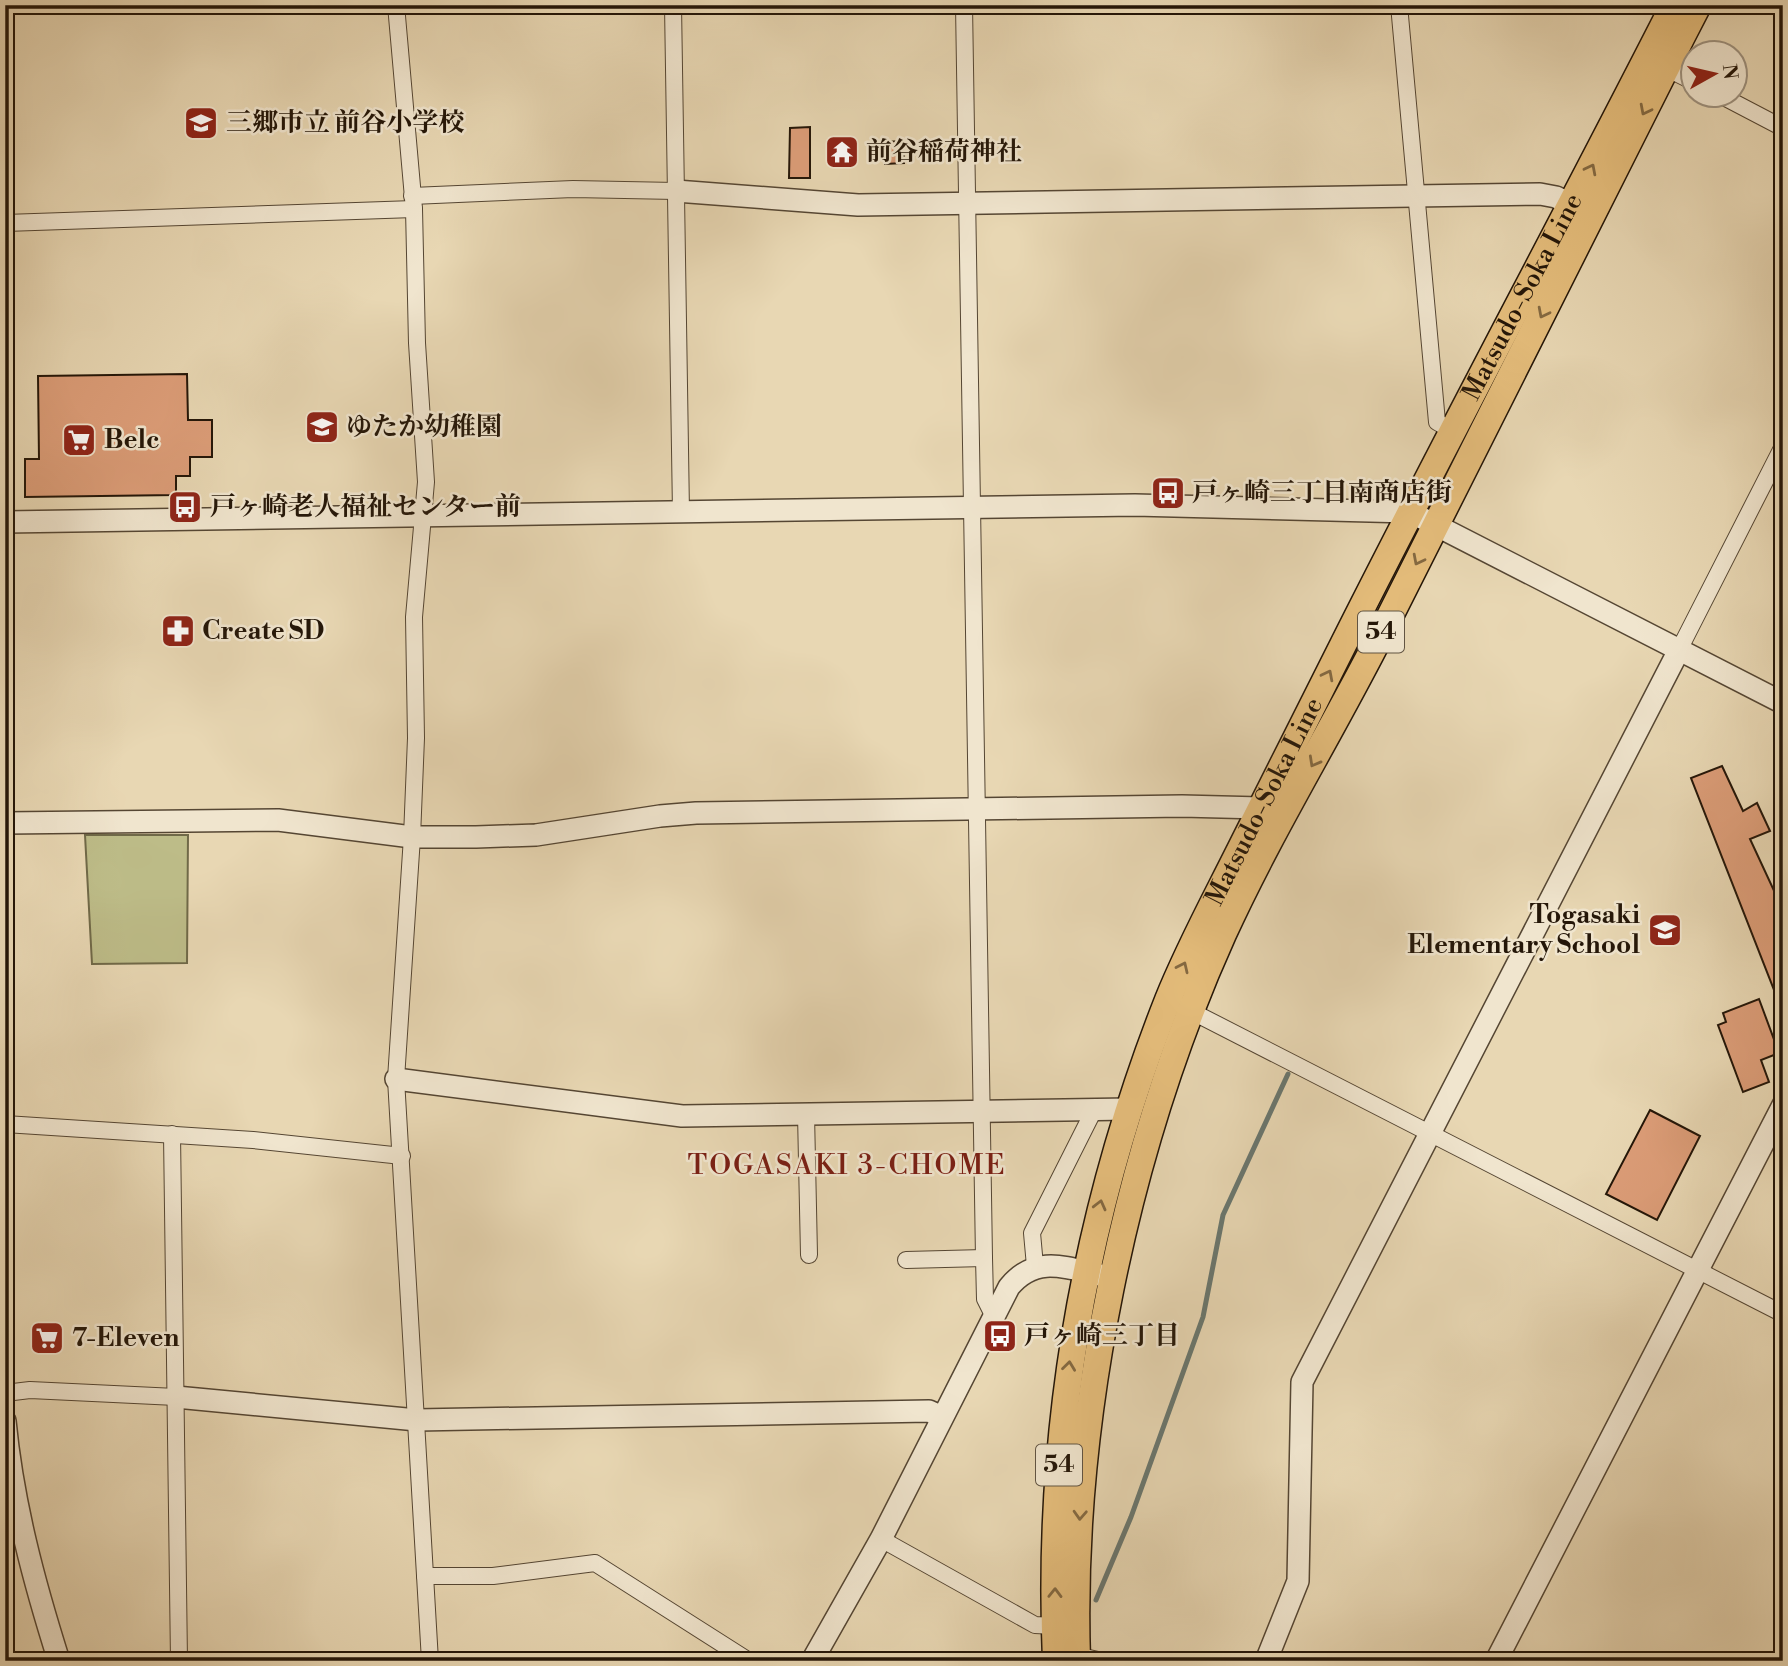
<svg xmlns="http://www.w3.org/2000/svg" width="1788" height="1666" font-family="'Libre Bodoni','Noto Serif JP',serif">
<rect width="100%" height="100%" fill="#e8d7b3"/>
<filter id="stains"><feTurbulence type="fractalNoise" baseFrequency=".00286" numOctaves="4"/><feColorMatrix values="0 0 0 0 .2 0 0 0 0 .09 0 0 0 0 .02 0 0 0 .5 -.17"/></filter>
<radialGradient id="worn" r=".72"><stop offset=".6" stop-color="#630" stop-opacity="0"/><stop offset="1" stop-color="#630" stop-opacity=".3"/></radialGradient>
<!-- green -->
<polygon fill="#bdbc88" stroke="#706948" stroke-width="2" points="85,835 188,835 187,963 92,964"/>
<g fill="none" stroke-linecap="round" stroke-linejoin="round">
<!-- stream -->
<polyline stroke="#6a776f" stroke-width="5" points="1096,1600 1131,1517 1203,1317 1223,1215 1288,1074"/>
</g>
<!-- building -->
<g fill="#dc9d78" stroke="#241608" stroke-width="2">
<polygon points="810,127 810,178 789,178 790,128"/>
<polygon points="903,141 904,163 885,164 884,142"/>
<polygon points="187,374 188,420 212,420 212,457 190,457 190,476 176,476 176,495 25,497 25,459 39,459 38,376"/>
<polygon points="1722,766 1743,811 1757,803 1770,831 1750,839 1783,910 1783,1013 1691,778"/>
<polygon points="1759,999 1779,1053 1761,1060 1769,1082 1743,1092 1718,1025 1726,1022 1723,1013"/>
<polygon points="1650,1110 1700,1136 1657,1220 1606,1194"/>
</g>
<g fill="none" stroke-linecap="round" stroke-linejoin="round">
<!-- minor casing -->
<g stroke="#554633" stroke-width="18">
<g id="minor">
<polyline points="396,5 414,209 417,343 426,482 414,617 416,738 412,837 396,1079 430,1661"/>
<polyline points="673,5 681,513"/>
<polyline points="964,5 984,1258 985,1299 994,1317"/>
<polyline points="1399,5 1437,422 1451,430"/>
<polyline points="1666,68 1694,82"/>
<polyline points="1718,94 1783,128"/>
<polyline points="412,196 573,189 676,191"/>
<polyline points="5,223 414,209"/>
<polyline points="1679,650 1783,446"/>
<polyline points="1183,1007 1783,1314"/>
<polyline points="806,1114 809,1255"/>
<polyline points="5,1124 253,1140 402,1156"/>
<polyline points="172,1134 179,1661"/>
<polyline points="906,1260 984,1258"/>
<polyline points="1035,1266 1032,1233 1095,1108"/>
<polyline points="5,1393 30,1390 176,1397"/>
<polyline points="881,1539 1035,1625 1055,1626"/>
<polyline points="425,1576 493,1576 595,1563 749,1661"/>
<polyline points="1076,1655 1102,1661"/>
</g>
</g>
<!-- tertiary casing -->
<g stroke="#554633" stroke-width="24">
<g id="tertiary">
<polyline points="676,191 858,205 1540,194 1556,197 1572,205"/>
<polyline points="5,522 1135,505 1410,512 1783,703"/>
<polyline points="5,823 278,820 412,837 476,837 536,835 660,816 696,813 1182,806 1261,808"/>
<polyline points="396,1079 682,1116 1129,1109"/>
<polyline points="176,1397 417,1420 929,1411 942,1417"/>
<path d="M5,1421C13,1504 34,1582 59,1661"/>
<path d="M812,1661L881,1539L1009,1287C1035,1255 1065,1267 1100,1275"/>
<polyline points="1266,1661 1298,1581 1302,1382 1679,650"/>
<polyline points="1496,1661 1783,1105"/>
</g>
</g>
<!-- primary casing -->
<g stroke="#241608" stroke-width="29">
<g id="primary">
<path id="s1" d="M1056,1661C1046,1432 1084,1213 1168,1000C1188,950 1214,902 1238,854C1273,784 1308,715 1343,645C1451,430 1565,219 1674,5"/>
<path d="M1077,1661C1069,1423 1125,1151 1223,934C1270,831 1331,733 1382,632C1486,422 1591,213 1698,5"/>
</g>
</g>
<!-- minor -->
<use href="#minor" stroke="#f0e5ce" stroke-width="16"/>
<!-- tertiary -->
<use href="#tertiary" stroke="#f0e5ce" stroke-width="21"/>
<!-- primary -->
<use href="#primary" stroke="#e4bc7a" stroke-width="26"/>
</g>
<!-- one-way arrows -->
<defs><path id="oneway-chevron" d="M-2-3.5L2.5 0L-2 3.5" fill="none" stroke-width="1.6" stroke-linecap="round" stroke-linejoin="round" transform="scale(1.75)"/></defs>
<g stroke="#846941">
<use href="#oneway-chevron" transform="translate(1645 110) rotate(117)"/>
<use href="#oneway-chevron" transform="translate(1591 169) rotate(-63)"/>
<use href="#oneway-chevron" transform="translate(1543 313) rotate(117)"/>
<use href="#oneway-chevron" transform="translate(1418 560) rotate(117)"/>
<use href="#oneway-chevron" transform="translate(1328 675) rotate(-63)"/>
<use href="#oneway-chevron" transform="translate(1314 762) rotate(119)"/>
<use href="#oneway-chevron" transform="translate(1183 967) rotate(-65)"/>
<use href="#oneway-chevron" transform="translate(1100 1205) rotate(-76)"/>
<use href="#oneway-chevron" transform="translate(1069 1366) rotate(-83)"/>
<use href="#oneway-chevron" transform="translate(1080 1515) rotate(93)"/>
<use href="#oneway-chevron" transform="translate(1055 1593) rotate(-89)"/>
</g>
<!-- icons -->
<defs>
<g id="school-square" transform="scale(1.75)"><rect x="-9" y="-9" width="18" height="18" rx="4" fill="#8f2418" stroke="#f0e5ce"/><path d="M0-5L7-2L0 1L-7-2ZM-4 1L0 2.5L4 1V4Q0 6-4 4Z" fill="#fff"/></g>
<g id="temple-square" transform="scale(1.75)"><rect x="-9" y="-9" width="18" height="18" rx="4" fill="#8f2418" stroke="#f0e5ce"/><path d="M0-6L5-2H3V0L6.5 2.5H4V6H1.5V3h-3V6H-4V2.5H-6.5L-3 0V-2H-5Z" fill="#fff"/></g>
<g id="supermarket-square" transform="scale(1.75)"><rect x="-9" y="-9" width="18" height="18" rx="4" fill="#8f2418" stroke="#f0e5ce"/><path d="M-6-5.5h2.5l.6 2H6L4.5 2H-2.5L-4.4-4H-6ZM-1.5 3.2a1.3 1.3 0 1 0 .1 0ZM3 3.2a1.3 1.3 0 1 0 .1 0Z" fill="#fff"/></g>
<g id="bus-square" transform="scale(1.75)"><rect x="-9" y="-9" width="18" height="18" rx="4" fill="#8f2418" stroke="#f0e5ce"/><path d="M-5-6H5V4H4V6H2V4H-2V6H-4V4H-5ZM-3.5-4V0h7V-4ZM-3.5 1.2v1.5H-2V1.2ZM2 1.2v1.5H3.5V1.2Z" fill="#fff"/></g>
<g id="pharmacy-square" transform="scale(1.75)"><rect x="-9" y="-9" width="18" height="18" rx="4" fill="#8f2418" stroke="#f0e5ce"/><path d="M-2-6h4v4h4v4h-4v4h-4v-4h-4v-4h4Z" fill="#fff"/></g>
</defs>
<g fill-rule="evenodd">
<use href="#school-square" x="201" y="123"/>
<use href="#temple-square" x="842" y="152"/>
<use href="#school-square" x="322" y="427"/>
<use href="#supermarket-square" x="79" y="440"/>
<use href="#bus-square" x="1168" y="493"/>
<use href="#bus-square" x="185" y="507"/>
<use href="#pharmacy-square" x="178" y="631"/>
<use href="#school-square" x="1665" y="930"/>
<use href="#bus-square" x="1000" y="1336"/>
<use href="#supermarket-square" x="47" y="1338"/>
</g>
<g text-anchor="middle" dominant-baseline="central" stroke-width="5" stroke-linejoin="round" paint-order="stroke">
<!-- shield labels -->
<g fill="#f0e5ce" stroke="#615443" stroke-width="2">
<rect x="1358" y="611.5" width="46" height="41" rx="5"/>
<rect x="1036" y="1444.5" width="46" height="41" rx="5"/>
</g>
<g font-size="24" font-weight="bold" fill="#241608">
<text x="1381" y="632">54</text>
<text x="1059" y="1465">54</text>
</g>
<!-- poi labels -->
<g font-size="26" font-weight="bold" fill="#241608" stroke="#f0e5ce" text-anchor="start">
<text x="226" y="123">三郷市立 前谷小学校</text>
<text x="866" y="152">前谷稲荷神社</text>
<text x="346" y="427">ゆたか幼稚園</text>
<text x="104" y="440">Belc</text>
<text x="1192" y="493">戸ヶ崎三丁目南商店街</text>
<text x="210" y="507">戸ヶ崎老人福祉センター前</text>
<text x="202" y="631">Create SD</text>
<text x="1640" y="915" text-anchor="end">Togasaki<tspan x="1640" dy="30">Elementary School</tspan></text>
<text x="1024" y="1336">戸ヶ崎三丁目</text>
<text x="72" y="1338">7-Eleven</text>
</g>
<!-- street labels -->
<g font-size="26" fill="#241608" stroke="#f0e5ce">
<text stroke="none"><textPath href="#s1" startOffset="1463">Matsudo-Soka Line</textPath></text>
<text stroke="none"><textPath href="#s1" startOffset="896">Matsudo-Soka Line</textPath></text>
</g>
<!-- neighbourhood labels -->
<g font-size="28" letter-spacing="2" fill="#7a1f14" stroke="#f0e5ce">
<text x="847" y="1165">TOGASAKI 3-CHOME</text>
</g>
</g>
<!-- margin -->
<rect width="1788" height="1666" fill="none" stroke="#e8d7b3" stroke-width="28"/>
<rect x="7" y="7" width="1774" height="1652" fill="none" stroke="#241608" stroke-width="3.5"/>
<rect x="14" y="14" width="1760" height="1638" fill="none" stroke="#241608" stroke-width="2"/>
<!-- north arrow -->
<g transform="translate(1714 74) rotate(82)"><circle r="33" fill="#f0e5ce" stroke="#9e927f" stroke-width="2"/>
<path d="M0-5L12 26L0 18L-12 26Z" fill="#8f2418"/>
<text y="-10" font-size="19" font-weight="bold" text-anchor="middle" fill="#241608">N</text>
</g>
<rect width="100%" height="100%" filter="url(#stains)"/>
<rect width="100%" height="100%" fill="url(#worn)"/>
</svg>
